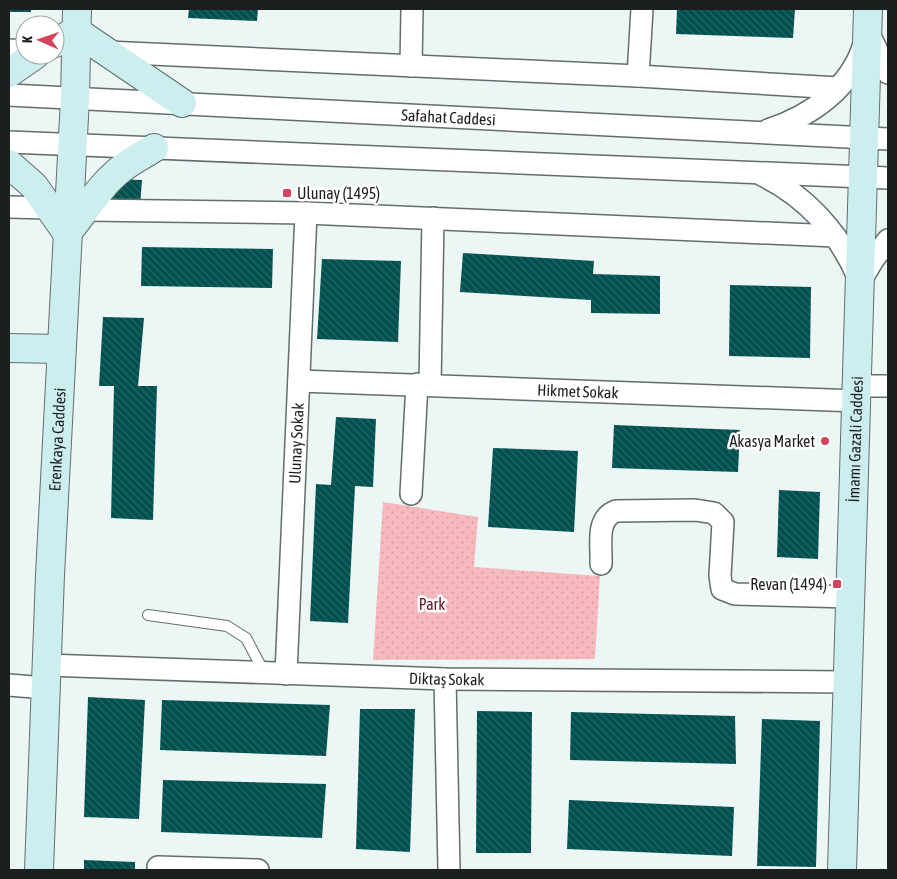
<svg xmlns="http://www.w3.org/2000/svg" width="897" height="879" font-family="'Asap Condensed',sans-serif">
<defs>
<pattern id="park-dots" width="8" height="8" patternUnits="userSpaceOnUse" patternTransform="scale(1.25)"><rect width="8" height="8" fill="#f8b9be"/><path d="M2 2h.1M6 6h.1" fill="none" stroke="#d49fa3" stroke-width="1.8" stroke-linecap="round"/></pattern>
<pattern id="building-back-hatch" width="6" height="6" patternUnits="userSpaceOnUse" patternTransform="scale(1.25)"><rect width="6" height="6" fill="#00504f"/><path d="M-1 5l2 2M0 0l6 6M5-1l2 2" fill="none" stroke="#256665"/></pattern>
</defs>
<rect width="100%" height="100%" fill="#ebf6f5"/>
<!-- park -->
<polygon fill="url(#park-dots)" points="383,502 478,517 474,567 600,576 595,659 373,660"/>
<!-- building -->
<g fill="url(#building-back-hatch)">
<rect x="9" y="9" width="22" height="3"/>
<polygon points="189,9 258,9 257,21 188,18"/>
<polygon points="677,9 795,9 793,38 676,34"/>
<polygon points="115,179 142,180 140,206 105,205"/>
<polygon points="142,247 273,249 272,288 141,286"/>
<polygon points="463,253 594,261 593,274 660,276 660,314 591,313 591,300 460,292"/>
<polygon points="322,259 401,261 398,342 317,339"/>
<polygon points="730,285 811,287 810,358 729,356"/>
<polygon points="103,317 144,318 138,386 157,386 153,520 111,518 114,386 99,386"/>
<polygon points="336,417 376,419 373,487 355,486 348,623 310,621 316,484 331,485"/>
<polygon points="614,425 740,430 738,472 612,468"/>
<polygon points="493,448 578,451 574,532 488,527"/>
<polygon points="779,490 820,492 818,559 777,557"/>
<polygon points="88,697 145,700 139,819 84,817"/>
<polygon points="162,700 330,705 326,756 160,750"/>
<polygon points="360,709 415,709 410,852 356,849"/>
<polygon points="477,711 532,712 531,853 476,853"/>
<polygon points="571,712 735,716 736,764 570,760"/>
<polygon points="762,719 820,721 816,867 757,866"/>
<polygon points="163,780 326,784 322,838 161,832"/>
<polygon points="569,800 734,807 732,856 567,849"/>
<polygon points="84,860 135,862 135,870 84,870"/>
</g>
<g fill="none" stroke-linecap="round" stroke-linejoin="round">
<!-- lane casing -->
<g stroke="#646d6d" stroke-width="12">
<polyline id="lane" points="148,615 227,626 246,638 264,672"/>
</g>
<!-- street casing -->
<g stroke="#646d6d" stroke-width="24">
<g id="street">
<polyline points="869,34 888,73"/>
<polyline points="9,50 25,51"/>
<polyline points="107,52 638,76 838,88"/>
<polyline points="411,66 412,9"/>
<polyline points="638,76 642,9"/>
<path id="s1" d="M9,95L888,139"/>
<path d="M768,130C811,116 851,88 864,44"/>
<polyline points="9,142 888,178"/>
<path d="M762,175C806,196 839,233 858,277"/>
<polyline points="9,207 49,208"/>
<polyline points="87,210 306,213 835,236"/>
<polyline points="860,282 873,260 888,240"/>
<path id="s2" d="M299,381L857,401"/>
<polyline points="430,385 433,218"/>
<polyline points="857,386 888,386"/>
<polyline points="411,494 417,384"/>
<path d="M601,564C602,545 595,519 616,511L695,510L714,513L723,522L720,576L722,589L735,594L851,597"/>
<path id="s3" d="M46,665L445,679L848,682"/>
<path id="s4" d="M286,674L306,213"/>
<polyline points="445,679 449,870"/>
<polyline points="9,685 45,688"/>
<polyline points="158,867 258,870"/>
</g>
</g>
<!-- secondary casing -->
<g stroke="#646d6d" stroke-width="30">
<g id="secondary">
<polyline points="55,43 76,31 182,103"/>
<polyline points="9,73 35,55"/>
<path d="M9,164L34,186L67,233C85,212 99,186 121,169C131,161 143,155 154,148"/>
<polyline points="9,348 61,349"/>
<path id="s5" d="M39,870L50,575L75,98L77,9"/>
<path id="s6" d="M842,870L868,9"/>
</g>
</g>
<!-- lane -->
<use href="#lane" stroke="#fff" stroke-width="10"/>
<!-- street -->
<use href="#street" stroke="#fff" stroke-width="21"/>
<!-- secondary -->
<use href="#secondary" stroke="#cdeeee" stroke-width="28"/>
</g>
<!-- markers -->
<g fill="#d44460" stroke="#fff" stroke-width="2">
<rect x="282" y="188" width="10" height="10" rx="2.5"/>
<circle cx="825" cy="441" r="5"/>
<rect x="832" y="579" width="10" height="10" rx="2.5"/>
</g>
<g text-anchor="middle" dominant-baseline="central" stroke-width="5" stroke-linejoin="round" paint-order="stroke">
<!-- street labels -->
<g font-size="16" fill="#1b1f1f" stroke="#fff">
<text stroke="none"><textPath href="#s1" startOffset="440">Safahat Caddesi</textPath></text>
<text stroke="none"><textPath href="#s2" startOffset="279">Hikmet Sokak</textPath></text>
<text stroke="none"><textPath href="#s5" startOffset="431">Erenkaya Caddesi</textPath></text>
<text stroke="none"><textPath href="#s6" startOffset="431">İmamı Gazali Caddesi</textPath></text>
<text stroke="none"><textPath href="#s4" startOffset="231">Ulunay Sokak</textPath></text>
<text stroke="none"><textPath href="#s3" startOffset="401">Diktaş Sokak</textPath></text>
</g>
<!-- poi labels -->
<g font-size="16" fill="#1b1f1f" stroke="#fff" text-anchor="end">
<text x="297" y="193" text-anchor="start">Ulunay (1495)</text>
<text x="815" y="441">Akasya Market</text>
<text x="827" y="584">Revan (1494)</text>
</g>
<!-- park labels -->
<g font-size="16" fill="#631225" stroke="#fff">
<text x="432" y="604">Park</text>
</g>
</g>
<!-- border -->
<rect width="897" height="879" fill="none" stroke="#1b1f1f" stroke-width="20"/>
<!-- north arrow -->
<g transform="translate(40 40) rotate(272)"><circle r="24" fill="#ffffff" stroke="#a4a5a5"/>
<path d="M0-4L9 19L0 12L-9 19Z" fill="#d44460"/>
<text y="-8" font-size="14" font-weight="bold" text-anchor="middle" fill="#1b1f1f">K</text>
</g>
</svg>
